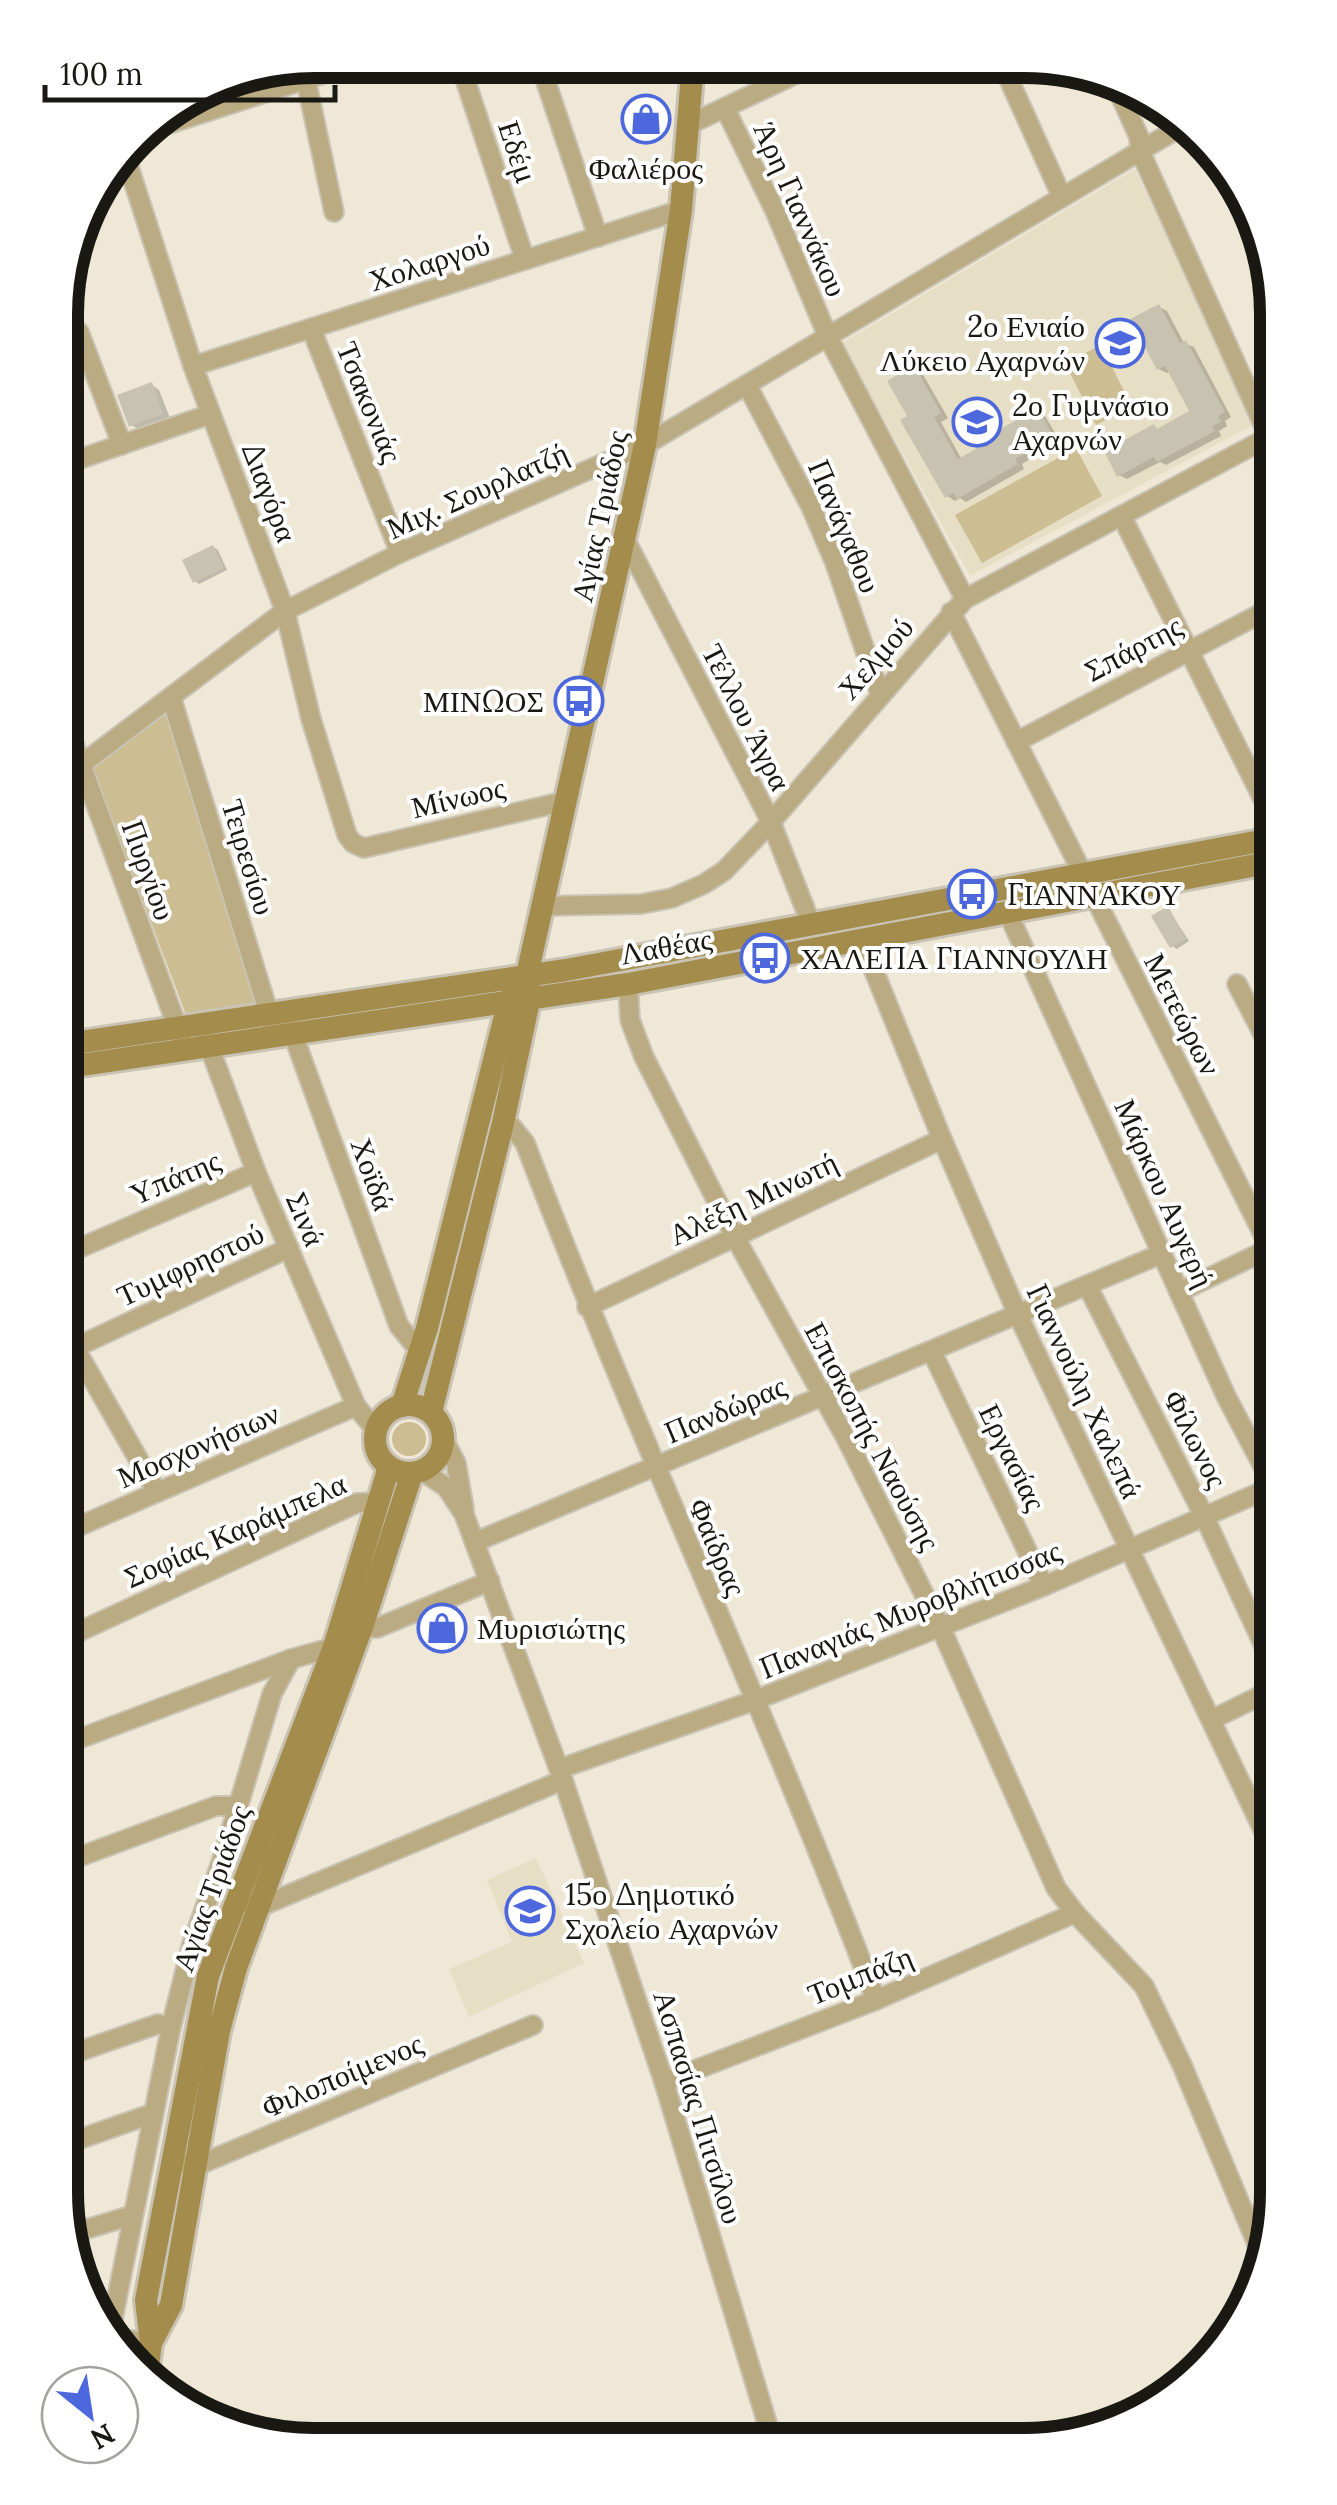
<svg xmlns="http://www.w3.org/2000/svg" width="1337" height="2505" font-family="Lora,serif">
<rect width="100%" height="100%" fill="#efe8d7"/>
<!-- built -->
<g fill="#e7dec6">
<polygon points="1135,169 1253,425 970,576 842,343"/>
<polygon points="536,1858 584,1963 469,2017 449,1969 512,1942 487,1880"/>
</g>
<!-- green -->
<g fill="#cdbd92">
<polygon points="1101,345 1132,407 1096,425 1065,363"/>
<polygon points="1076,448 1102,496 982,563 955,515"/>
<polygon points="167,713 258,1006 186,1015 93,768"/>
<circle cx="409" cy="1439" r="17"/>
</g>
<!-- shadow -->
<g fill="#0003">
<polygon points="1159,307 1167,311 1184,343 1194,347 1231,417 1225,421 1227,426 1219,431 1221,436 1166,465 1160,462 1127,479 1119,475 1154,427 1159,430 1193,412 1170,371 1167,373 1159,369"/>
<polygon points="914,368 922,373 948,418 941,422 962,460 1037,411 1045,416 1060,441 1022,464 1024,469 966,502 960,498 955,501 947,496 911,417"/>
<polygon points="152,385 159,390 170,418 139,429 131,425"/>
<polygon points="213,547 218,550 227,570 199,584 195,581"/>
<polygon points="1168,909 1189,941 1177,949 1172,946"/>
</g>
<!-- building -->
<g fill="#c8c2b1">
<polygon points="1159,304 1180,343 1186,340 1225,412 1218,416 1221,422 1212,426 1215,431 1157,462 1154,457 1117,477 1104,451 1154,424 1157,429 1189,411 1165,366 1157,370 1130,319"/>
<polygon points="914,365 941,413 934,417 958,459 990,441 987,437 1037,408 1054,437 1015,459 1018,464 957,499 953,493 945,498 900,420 907,416 887,381"/>
<polygon points="152,382 163,414 129,427 117,395"/>
<polygon points="213,545 224,568 193,583 182,560"/>
<polygon points="1168,906 1186,939 1170,948 1151,916"/>
</g>
<g fill="none" stroke-linecap="round" stroke-linejoin="round">
<!-- street casing -->
<g stroke="#c9c3b4" stroke-width="22">
<g id="street">
<polyline points="459,61 525,260"/>
<polyline points="539,61 598,237"/>
<polyline points="1002,64 1062,197"/>
<polyline points="306,80 334,212"/>
<polyline points="1116,86 1139,137 1140,151 1277,455"/>
<polyline points="725,108 775,211 828,337 965,599"/>
<polyline points="688,125 819,63"/>
<polyline points="138,134 366,60"/>
<polyline points="124,152 193,366 285,611 311,719 347,835 353,843 364,848 566,801"/>
<polyline points="311,328 400,553"/>
<polyline points="79,332 122,445"/>
<polyline points="193,366 681,210"/>
<polyline points="747,385 811,507 835,563 880,694"/>
<polyline points="62,465 211,414"/>
<polyline points="1122,517 1277,827"/>
<polyline points="625,539 771,822 811,924"/>
<polyline points="951,612 1083,874"/>
<polyline points="171,697 272,1024"/>
<polyline points="62,712 185,1048"/>
<polyline points="1016,742 1277,605"/>
<polyline points="62,779 285,611 400,553 645,445 1189,122"/>
<polyline points="1095,898 1277,1262"/>
<polyline points="543,906 641,904 672,898 704,884 724,871 771,822 965,599 1269,437"/>
<polyline points="1008,913 1226,1396 1277,1493"/>
<polyline points="862,941 942,1139 1018,1315 1276,1857"/>
<polyline points="628,984 630,1020 644,1057 735,1237 847,1440 940,1626 1056,1888 1075,1913 1144,1986 1182,2065 1260,2251"/>
<polyline points="1237,984 1277,1061"/>
<polyline points="290,1026 399,1326 413,1343 421,1348"/>
<polyline points="206,1038 256,1172 356,1406 369,1422 378,1426"/>
<path d="M503,1123L512,1127L525,1143C635,1432 767,1711 876,2000"/>
<polyline points="61,1256 256,1172"/>
<polyline points="1087,1285 1204,1516 1277,1674"/>
<polyline points="1179,1292 1277,1245"/>
<polyline points="587,1307 942,1139"/>
<polyline points="75,1348 157,1492"/>
<polyline points="932,1352 1044,1586"/>
<polyline points="61,1354 289,1248"/>
<polyline points="444,1440 456,1463 464,1509"/>
<polyline points="422,1471 446,1487 464,1514 563,1780 664,2082 771,2436"/>
<polyline points="61,1534 356,1406"/>
<polyline points="475,1542 1161,1254"/>
<polyline points="350,1624 377,1628 490,1581"/>
<polyline points="61,1640 357,1503 378,1502"/>
<polyline points="1213,1719 1270,1691 1276,1685 1277,1674"/>
<polyline points="60,1746 291,1659 334,1647"/>
<polyline points="559,1769 753,1701 1044,1586 1277,1485"/>
<polyline points="60,1864 216,1806 239,1806"/>
<polyline points="250,1905 259,1907 563,1780"/>
<polyline points="60,2058 158,2024 171,2027"/>
<polyline points="664,2082 876,2000 1075,1913"/>
<polyline points="60,2146 154,2113"/>
<polyline points="187,2164 196,2166 533,2025"/>
<polyline points="67,2235 133,2215"/>
<polyline points="111,2328 171,2027 192,1944 221,1863 272,1694 291,1659"/>
<polyline points="117,2338 151,2343"/>
</g>
</g>
<!-- secondary casing -->
<g stroke="#c9c3b4" stroke-width="28">
<g id="secondary">
<polyline points="61,1045 566,970 1277,838"/>
<polyline points="61,1068 628,984 1277,861"/>
<circle cx="409" cy="1439" r="34"/>
<polyline points="402,1406 427,1328 509,1000 516,990"/>
<polyline points="431,1412 503,1123 530,996 527,975 645,445 681,210 693,62"/>
<polyline points="151,2343 171,2305 219,2031 236,1968 362,1627 412,1473"/>
<polyline points="146,2381 151,2343 146,2300 208,1976 334,1647 389,1467"/>
</g>
</g>
<!-- street -->
<use href="#street" stroke="#bbab82" stroke-width="18"/>
<!-- secondary -->
<use href="#secondary" stroke="#a48c4c" stroke-width="22"/>
</g>
<!-- icons -->
<defs>
<g id="shop-ring" transform="scale(2.5)"><circle r="9.5" fill="#fff" stroke="#4d68dc" stroke-width="1.5"/><path d="M-5-2.5h2.3a2.7 3.5 0 0 1 5.4 0H5L5.5 6h-11ZM-1.5-2.5h3a1.5 2.3 0 0 0-3 0Z" fill="#4d68dc"/></g>
<g id="school-ring" transform="scale(2.5)"><circle r="9.5" fill="#fff" stroke="#4d68dc" stroke-width="1.5"/><path d="M0-5L7-2L0 1L-7-2ZM-4 1L0 2.5L4 1V4Q0 6-4 4Z" fill="#4d68dc"/></g>
<g id="bus-ring" transform="scale(2.5)"><circle r="9.5" fill="#fff" stroke="#4d68dc" stroke-width="1.5"/><path d="M-5-6H5V4H4V6H2V4H-2V6H-4V4H-5ZM-3.5-4V0h7V-4ZM-3.5 1.2v1.5H-2V1.2ZM2 1.2v1.5H3.5V1.2Z" fill="#4d68dc"/></g>
</defs>
<g fill-rule="evenodd">
<use href="#shop-ring" x="646" y="119"/>
<use href="#school-ring" x="1120" y="343"/>
<use href="#school-ring" x="977" y="422"/>
<use href="#bus-ring" x="579" y="701"/>
<use href="#bus-ring" x="972" y="894"/>
<use href="#bus-ring" x="765" y="958"/>
<use href="#shop-ring" x="442" y="1628"/>
<use href="#school-ring" x="530" y="1911"/>
</g>
<g text-anchor="middle" dominant-baseline="central" stroke-width="8" stroke-linejoin="round" paint-order="stroke">
<!-- street labels -->
<g font-size="30" fill="#1a1812" stroke="#fff">
<text transform="translate(518 152) rotate(72)">Εδέμ</text>
<text transform="translate(801 209) rotate(66)">Άρη Γιαννάκου</text>
<text transform="translate(429 262) rotate(-18)">Χολαργού</text>
<text transform="translate(370 402) rotate(68)">Τσακονιάς</text>
<text transform="translate(477 490) rotate(-24)">Μιχ. Σουρλατζή</text>
<text transform="translate(270 492) rotate(69)">Διαγόρα</text>
<text transform="translate(599 516) rotate(-78)">Αγίας Τριάδος</text>
<text transform="translate(845 526) rotate(67)">Πανάγαθου</text>
<text transform="translate(1133 648) rotate(-28)">Σπάρτης</text>
<text transform="translate(875 658) rotate(-49)">Χελμού</text>
<text transform="translate(747 717) rotate(63)">Τέλλου Άγρα</text>
<text transform="translate(458 797) rotate(-13)">Μίνωος</text>
<text transform="translate(249 857) rotate(73)">Τειρεσίου</text>
<text transform="translate(149 870) rotate(70)">Πυργίου</text>
<text transform="translate(666 946) rotate(-10)">Λαθέας</text>
<text transform="translate(1183 1014) rotate(63)">Μετεώρων</text>
<text transform="translate(373 1174) rotate(70)">Χοϊδά</text>
<text transform="translate(175 1177) rotate(-23)">Υπάτης</text>
<text transform="translate(1165 1193) rotate(66)">Μάρκου Αυγερή</text>
<text transform="translate(753 1198) rotate(-25)">Αλέξη Μινωτή</text>
<text transform="translate(306 1219) rotate(67)">Σινά</text>
<text transform="translate(190 1264) rotate(-25)">Τυμφρηστού</text>
<text transform="translate(1085 1391) rotate(65)">Γιαννούλη Χαλεπά</text>
<text transform="translate(725 1409) rotate(-23)">Πανδώρας</text>
<text transform="translate(873 1436) rotate(62)">Επισκοπής Ναούσης</text>
<text transform="translate(1196 1439) rotate(63)">Φίλωνος</text>
<text transform="translate(198 1445) rotate(-23)">Μοσχονήσιων</text>
<text transform="translate(1013 1457) rotate(64)">Εργασίας</text>
<text transform="translate(235 1530) rotate(-24)">Σοφίας Καράμπελα</text>
<text transform="translate(718 1547) rotate(67)">Φαίδρας</text>
<text transform="translate(910 1609) rotate(-22)">Παναγιάς Μυροβλήτισσας</text>
<text transform="translate(211 1888) rotate(-70)">Αγίας Τριάδος</text>
<text transform="translate(860 1975) rotate(-22)">Τομπάζη</text>
<text transform="translate(342 2075) rotate(-23)">Φιλοποίμενος</text>
<text transform="translate(699 2107) rotate(73)">Ασπασίας Πιτσίλου</text>
</g>
<!-- poi labels -->
<g font-size="30" fill="#1a1812" stroke="#fff" text-anchor="start">
<text x="646" y="168" text-anchor="middle">Φαλιέρος</text>
<text x="1085" y="326" text-anchor="end">2ο Ενιαίο<tspan x="1085" dy="34">Λύκειο Αχαρνών</tspan></text>
<text x="1012" y="405">2ο Γυμνάσιο<tspan x="1012" dy="34">Αχαρνών</tspan></text>
<text x="544" y="701" text-anchor="end">ΜΙΝΩΟΣ</text>
<text x="1007" y="894">ΓΙΑΝΝΑΚΟΥ</text>
<text x="800" y="958">ΧΑΛΕΠΑ ΓΙΑΝΝΟΥΛΗ</text>
<text x="477" y="1628">Μυρισιώτης</text>
<text x="565" y="1894">15ο Δημοτικό<tspan x="565" dy="34">Σχολείο Αχαρνών</tspan></text>
</g>
</g>
<!-- crop -->
<path d="M0 0H1337V2505H0ZM314 78H1024A236 236 0 0 1 1260 314V2192A236 236 0 0 1 1024 2428H314A236 236 0 0 1 78 2192V314A236 236 0 0 1 314 78Z" fill="#fff" fill-rule="evenodd"/>
<path fill="none" stroke="#1a1812" stroke-width="12" d="M314 78H1024A236 236 0 0 1 1260 314V2192A236 236 0 0 1 1024 2428H314A236 236 0 0 1 78 2192V314A236 236 0 0 1 314 78Z"/>
<!-- north arrow -->
<g transform="translate(90 2415) rotate(150)"><circle r="48" fill="#ffffff" stroke="#a3a3a0" stroke-width="2.5"/>
<path d="M0-8L18 38L0 25L-18 38Z" fill="#4d68dc"/>
<text y="-15" font-size="28" font-weight="bold" text-anchor="middle" fill="#1a1812">N</text>
</g>
<!-- scale -->
<path d="M45 85v15h290v-15" fill="none" stroke="#1a1812" stroke-width="5"/>
<text x="60" y="85" font-size="30" fill="#1a1812" stroke="#ffffff" stroke-width="8" paint-order="stroke">100 m</text>
</svg>
